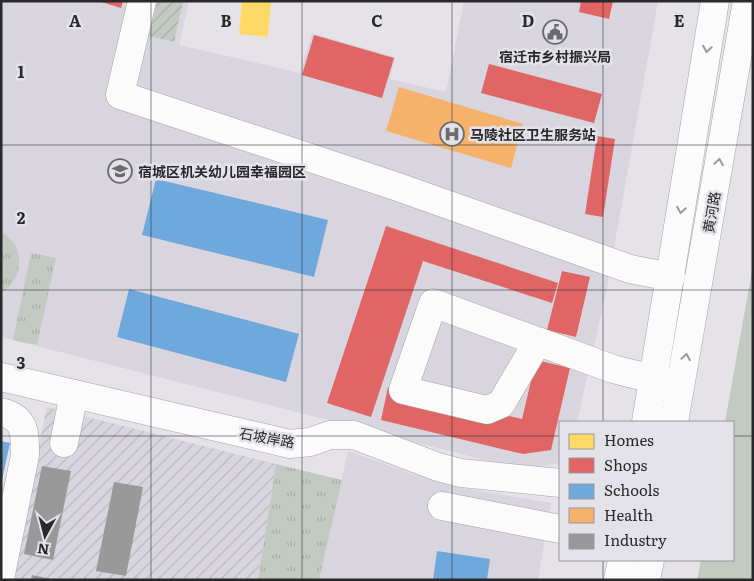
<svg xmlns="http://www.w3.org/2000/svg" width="754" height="581" font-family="Literata,'Noto Sans SC',serif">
<defs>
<pattern id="industrial-furrows" width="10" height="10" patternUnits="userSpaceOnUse" patternTransform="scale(1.25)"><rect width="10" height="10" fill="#d8d5df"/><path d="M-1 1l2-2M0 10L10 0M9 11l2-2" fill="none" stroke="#b9b7c0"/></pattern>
<pattern id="grass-tufts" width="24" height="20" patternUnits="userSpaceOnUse" patternTransform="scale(1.25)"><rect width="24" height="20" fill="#c3cac2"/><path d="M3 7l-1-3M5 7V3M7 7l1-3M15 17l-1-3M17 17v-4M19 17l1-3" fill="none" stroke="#a8aea7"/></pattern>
<pattern id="garden-furrows" width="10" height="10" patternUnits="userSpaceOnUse" patternTransform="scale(1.25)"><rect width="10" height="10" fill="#c3cac2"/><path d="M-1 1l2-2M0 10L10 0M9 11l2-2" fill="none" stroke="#a8aea7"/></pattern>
</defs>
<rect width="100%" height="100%" fill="#e5e3e8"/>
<!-- built -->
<g fill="#d8d5df">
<polygon points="1,1 189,1 179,45 300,73 312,33 395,57 390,79 446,92 464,1 658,1 606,293 577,422 560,422 560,463 520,469 1,337"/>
<polygon points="348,451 422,477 456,487 551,503 538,580 319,580"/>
</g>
<!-- industrial -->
<polygon fill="url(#industrial-furrows)" points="47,407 276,464 258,580 11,580"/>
<!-- grass -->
<g fill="url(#grass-tufts)">
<path d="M1,232C27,246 24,279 1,293Z"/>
<polygon points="31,253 56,258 37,345 13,340"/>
<polygon points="276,464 342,480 319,580 258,580"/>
</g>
<!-- park -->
<polygon fill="#c3cac2" points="753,265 753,580 697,580 701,560 733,560 733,422 725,422"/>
<!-- garden -->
<polygon fill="url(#garden-furrows)" points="157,1 183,1 174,42 149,36"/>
<!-- homes -->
<polygon fill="#ffd966" points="242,1 271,1 268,37 239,34"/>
<!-- shops -->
<g fill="#e06666">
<polygon points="98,1 123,1 121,8"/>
<polygon points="581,1 613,1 609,19 579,12"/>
<polygon points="314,35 394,58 382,98 302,75"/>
<polygon points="489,64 602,94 594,123 481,93"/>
<polygon points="597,136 615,139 603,217 585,214"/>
<polygon points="386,226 558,283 552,303 423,261 371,417 327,403"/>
<polygon points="562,271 590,277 576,337 547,330"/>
<polygon points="536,360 570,368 551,450 523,454 381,420 388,387 522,419"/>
</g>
<!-- schools -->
<g fill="#6fa8dc">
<polygon points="156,179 328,220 314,277 142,235"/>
<polygon points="129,289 299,334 286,382 117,337"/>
<polygon points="1,441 10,443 2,480 1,480"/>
<polygon points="437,551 490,559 487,580 433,580"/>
</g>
<!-- health -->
<polygon fill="#f6b26b" points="399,87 523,124 511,168 386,131"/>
<!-- industry -->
<g fill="#999">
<polygon points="42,466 71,471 53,560 24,554"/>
<polygon points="114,482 143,487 126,576 96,571"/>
<polygon points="32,575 51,579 51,580 31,580"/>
</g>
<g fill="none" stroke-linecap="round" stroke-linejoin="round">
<!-- minor casing -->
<g stroke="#a5a3a7" stroke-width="29">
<g id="minor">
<polyline points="142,1 120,95 395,186 630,269 671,277"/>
<polyline points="538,341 501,404 487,410 403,390 433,303 613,369 677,385"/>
<polyline points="1,377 290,444 310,442 330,435 354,435 438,467 461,473 560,483"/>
<path d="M1,412C26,418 25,433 25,455L1,574"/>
<polyline points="64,443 74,394"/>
<polyline points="442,506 560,529"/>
</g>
</g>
<!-- major casing -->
<g stroke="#a5a3a7" stroke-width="29">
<g id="major">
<polyline points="646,422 715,1"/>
<polyline points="674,422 747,1"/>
<polyline points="618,580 622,560"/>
<polyline points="646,580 650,560"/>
</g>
</g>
<!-- minor -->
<use href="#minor" stroke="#fbfbfc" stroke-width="28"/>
<!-- major -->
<use href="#major" stroke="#fbfbfc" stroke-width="28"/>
</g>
<!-- one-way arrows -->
<defs><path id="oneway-chevron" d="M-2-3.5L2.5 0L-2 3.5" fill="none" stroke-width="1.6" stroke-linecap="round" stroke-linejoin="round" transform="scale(1.25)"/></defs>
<g stroke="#9c9c9e">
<use href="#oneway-chevron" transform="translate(707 49) rotate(99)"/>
<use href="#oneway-chevron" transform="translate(719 162) rotate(-80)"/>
<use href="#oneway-chevron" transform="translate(681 210) rotate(99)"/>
<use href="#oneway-chevron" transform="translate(686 357) rotate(-80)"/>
</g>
<!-- grid -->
<path fill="none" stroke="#29292b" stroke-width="1" stroke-opacity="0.55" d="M151,1V580M302,1V580M452,1V580M603,1V422M1,145H753M1,290H753M1,436H560M733,436H753M603,560V580"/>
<!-- icons -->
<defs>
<g id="civic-ring" transform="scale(1.25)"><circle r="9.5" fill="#e4e2e9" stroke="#6b6a6d" stroke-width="1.5"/><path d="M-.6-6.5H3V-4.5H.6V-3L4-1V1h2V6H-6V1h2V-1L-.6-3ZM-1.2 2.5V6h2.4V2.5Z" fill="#6b6a6d"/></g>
<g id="hospital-ring" transform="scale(1.25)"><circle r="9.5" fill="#e4e2e9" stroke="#6b6a6d" stroke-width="1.5"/><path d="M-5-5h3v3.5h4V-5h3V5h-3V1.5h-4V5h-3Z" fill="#6b6a6d"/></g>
<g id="school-ring" transform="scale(1.25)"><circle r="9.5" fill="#e4e2e9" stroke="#6b6a6d" stroke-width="1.5"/><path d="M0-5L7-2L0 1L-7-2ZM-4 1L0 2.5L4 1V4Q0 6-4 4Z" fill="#6b6a6d"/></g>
</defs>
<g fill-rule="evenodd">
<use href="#civic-ring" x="555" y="32"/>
<use href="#hospital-ring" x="452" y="134"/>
<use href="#school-ring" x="120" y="171"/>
</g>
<g text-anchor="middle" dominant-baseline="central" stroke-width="5" stroke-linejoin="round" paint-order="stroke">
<!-- poi labels -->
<g font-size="14" font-weight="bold" fill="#29292b" stroke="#e4e2e9" text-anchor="start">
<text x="555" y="56" text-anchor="middle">宿迁市乡村振兴局</text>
<text x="470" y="134">马陵社区卫生服务站</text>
<text x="138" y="171">宿城区机关幼儿园幸福园区</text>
</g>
<!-- street labels -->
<g font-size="14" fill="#29292b" stroke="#e4e2e9">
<text transform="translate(711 212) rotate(-80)">黄河路</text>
<text transform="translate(267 437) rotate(10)">石坡岸路</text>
</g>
</g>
<g font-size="16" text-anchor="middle" font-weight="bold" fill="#29292b" stroke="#e4e2e9" stroke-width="5" stroke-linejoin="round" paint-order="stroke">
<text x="75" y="27">A</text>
<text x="226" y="27">B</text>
<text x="377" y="27">C</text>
<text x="528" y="27">D</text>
<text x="679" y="27">E</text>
<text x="21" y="78">1</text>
<text x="21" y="224">2</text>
<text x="21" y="369">3</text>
</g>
<!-- border -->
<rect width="754" height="581" fill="none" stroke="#29292b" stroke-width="5"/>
<!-- legend -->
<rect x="559" y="421" width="175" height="140" fill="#e4e2e9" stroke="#99989d"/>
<rect x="569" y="434" width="25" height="15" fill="#ffd966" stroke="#99989d"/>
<text x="604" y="446" font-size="15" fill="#29292b">Homes</text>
<rect x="569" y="458" width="25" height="15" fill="#e06666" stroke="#99989d"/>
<text x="604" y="471" font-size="15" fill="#29292b">Shops</text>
<rect x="569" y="484" width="25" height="15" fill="#6fa8dc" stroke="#99989d"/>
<text x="604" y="496" font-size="15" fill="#29292b">Schools</text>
<rect x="569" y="508" width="25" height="15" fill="#f6b26b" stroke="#99989d"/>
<text x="604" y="521" font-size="15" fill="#29292b">Health</text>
<rect x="569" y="534" width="25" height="15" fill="#999999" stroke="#99989d"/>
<text x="604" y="546" font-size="15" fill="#29292b">Industry</text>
<!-- north arrow -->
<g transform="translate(45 536) rotate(187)" stroke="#e4e2e9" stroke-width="4" paint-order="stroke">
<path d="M0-4L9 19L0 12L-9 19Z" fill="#29292b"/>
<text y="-8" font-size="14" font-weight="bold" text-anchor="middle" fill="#29292b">N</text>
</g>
</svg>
